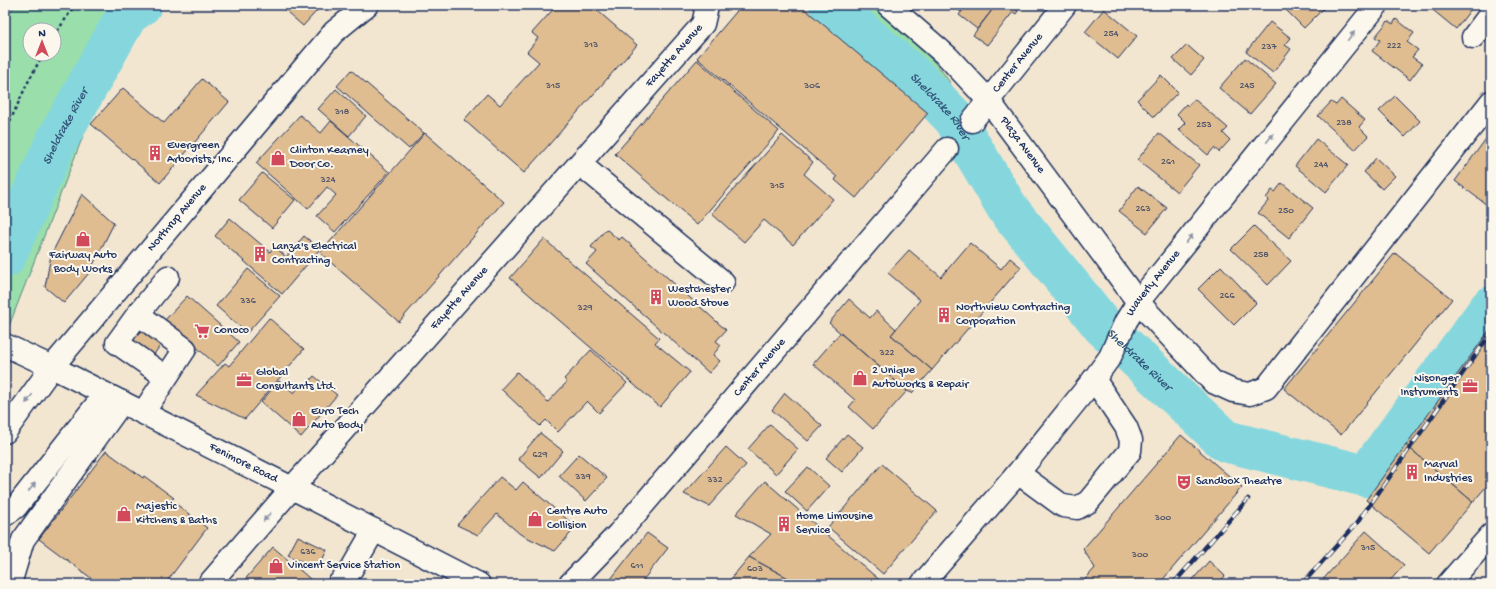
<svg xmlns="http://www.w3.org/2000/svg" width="1496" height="589" font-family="'Gochi Hand',sans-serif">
<rect width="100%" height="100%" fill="#f3e6d1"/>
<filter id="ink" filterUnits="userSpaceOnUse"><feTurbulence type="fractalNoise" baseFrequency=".025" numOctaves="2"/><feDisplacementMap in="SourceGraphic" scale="8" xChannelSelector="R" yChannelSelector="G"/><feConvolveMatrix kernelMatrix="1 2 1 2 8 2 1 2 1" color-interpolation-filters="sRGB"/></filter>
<g filter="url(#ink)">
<!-- green -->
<g fill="#99deab" stroke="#5a8684" fill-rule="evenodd">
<path d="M15,5H165L130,31L83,111L85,131L9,326L5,323V20ZM30,30H54V54H30Z"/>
<path d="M816,5H871C893,24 951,69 955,96C957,112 949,127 944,140L935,109Z"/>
</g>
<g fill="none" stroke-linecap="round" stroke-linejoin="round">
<!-- river -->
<g stroke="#86d7dd" stroke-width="42">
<path id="s1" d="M830,5L915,78L954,118L1008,209L1103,326L1225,441L1366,476L1491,307"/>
<path id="s2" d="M5,257L56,142L127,15L141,5"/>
</g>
</g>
<!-- building -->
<g fill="#dfbd91" stroke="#1b2f5e">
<polygon points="279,5 322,5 303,26"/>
<polygon points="557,5 591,5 637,45 524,173 464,120 487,94 500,105 539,62 527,52 538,38 532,33"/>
<polygon points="742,5 800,5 928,113 856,198 835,180 837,177 697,58"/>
<polygon points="952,5 967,5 961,12"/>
<polygon points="967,5 996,5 977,29 959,15"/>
<polygon points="996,5 1014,5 1013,7 1018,11 1016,14 1013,12 987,45 973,35"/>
<polygon points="1281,5 1327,5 1304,28"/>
<polygon points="1429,5 1474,5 1456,29 1428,6"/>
<polygon points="1104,9 1137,36 1118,59 1085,32"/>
<polygon points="1396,19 1414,33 1407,42 1418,50 1412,57 1422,64 1410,80 1372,51 1380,40 1375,37 1388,21 1393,24"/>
<polygon points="1270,22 1291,38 1285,45 1291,49 1273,73 1246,52"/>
<polygon points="1187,45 1204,60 1191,75 1173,59"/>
<polygon points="1245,58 1276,84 1250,114 1219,88"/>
<polygon points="697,60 779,131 697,225 615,154"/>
<polygon points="351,70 424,133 409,149 337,86"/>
<polygon points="1161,75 1178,92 1154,117 1137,100"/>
<polygon points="202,79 229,102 160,183 91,124 123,88 164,123"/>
<polygon points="336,89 366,116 349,136 318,109"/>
<polygon points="1395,96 1420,121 1405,137 1379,111"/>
<polygon points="1194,99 1228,128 1223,133 1230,140 1219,152 1214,148 1208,155 1179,130 1186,123 1177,114 1186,104 1188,106"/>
<polygon points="1341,99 1365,120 1359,127 1368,136 1355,150 1318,116 1331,102 1336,105"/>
<polygon points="300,115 321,133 331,121 389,172 335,232 317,216 336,195 327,187 308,209 256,163"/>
<polygon points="1491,132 1491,208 1455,181"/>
<polygon points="425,133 504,202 399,322 320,253"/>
<polygon points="1159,133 1199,165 1177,192 1137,160"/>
<polygon points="782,135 813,162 804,174 833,199 793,245 764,220 744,242 712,214"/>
<polygon points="1316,139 1348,165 1326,192 1295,166"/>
<polygon points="1376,158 1395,176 1382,189 1364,172"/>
<polygon points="262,173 295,200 272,228 239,200"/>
<polygon points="1282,183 1313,208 1289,238 1258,213 1269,200 1266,198 1272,190 1275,192"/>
<polygon points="1138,186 1167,208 1147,233 1119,211"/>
<polygon points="82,194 114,223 89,273 64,303 45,287 51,255"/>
<polygon points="230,218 270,252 274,246 286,257 304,236 320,249 282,294 215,236"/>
<polygon points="1254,226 1291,261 1268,285 1231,249"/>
<polygon points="606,229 619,240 622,237 726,330 716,341 721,345 713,355 720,361 709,373 586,264 597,252 591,247"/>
<polygon points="544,239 659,338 655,343 690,372 660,407 510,278"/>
<polygon points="970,243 1001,269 1010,258 1021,267 932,370 891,335 920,300 888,273 909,250 941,277"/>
<polygon points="1395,253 1452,299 1341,435 1284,389"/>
<polygon points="1221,266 1256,303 1234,325 1198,289"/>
<polygon points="248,269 280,296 247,333 216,306"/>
<polygon points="187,296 239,342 218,366 165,320"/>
<polygon points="849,299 870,318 876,311 896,329 891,335 932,370 912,393 907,391 829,323"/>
<polygon points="269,318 304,349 245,419 196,395 225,363 229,366"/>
<polygon points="142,325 164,340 150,360 128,345"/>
<polygon points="1491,328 1491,481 1473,502 1406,445"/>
<polygon points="840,333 907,391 873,429 849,407 855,400 813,364"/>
<polygon points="591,350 627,383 599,413 587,401 558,432 546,420 540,426 501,389 517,372 548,402 567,382 564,379"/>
<polygon points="314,376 337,395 301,437 261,402 279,381 294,393 303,382 306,385"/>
<polygon points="785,393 822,426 808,441 772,410"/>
<polygon points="770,424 798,449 776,474 748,449"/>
<polygon points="540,433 563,451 541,478 518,459"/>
<polygon points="847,434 863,447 842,472 826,458"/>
<polygon points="1181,435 1242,487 1159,584 1081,584 1095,568 1083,549"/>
<polygon points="1406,445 1473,502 1429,553 1366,500"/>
<polygon points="726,447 746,465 709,506 684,494"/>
<polygon points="106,451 143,478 144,476 174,498 171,500 207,528 165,584 99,584 39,539"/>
<polygon points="579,454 607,478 586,501 559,476"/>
<polygon points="882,464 937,511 883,574 828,527"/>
<polygon points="808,467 829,486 807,511 785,491"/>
<polygon points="500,477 516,490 523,482 576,527 555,551 520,534 497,514 478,535 457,525"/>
<polygon points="765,481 884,584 799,584 749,557 771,534 736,514"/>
<polygon points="1366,531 1404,565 1387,584 1319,584"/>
<polygon points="647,533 668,548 640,584 607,584"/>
<polygon points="298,536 327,550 318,569 288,555"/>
<polygon points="273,547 316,584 241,584"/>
<polygon points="749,557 799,584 731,584 732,583 729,581"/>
<polygon points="1209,561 1225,576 1218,584 1189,584"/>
</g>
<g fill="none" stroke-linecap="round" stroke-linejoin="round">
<!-- minor casing -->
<g stroke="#1b2f5e" stroke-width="25">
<g id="minor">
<path id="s3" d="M888,5L948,57L989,101L1138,302L1213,382L1233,391L1250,394L1266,388L1491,102"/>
<polyline points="1473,37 1491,13"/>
<path id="s4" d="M972,121L1065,5"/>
<polyline points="580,164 723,282"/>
<polyline points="138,314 168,277"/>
<path id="s5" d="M5,345L52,367L292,488L479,584"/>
<polyline points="143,413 185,349 138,314 117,343 166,377"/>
<path id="s6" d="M5,432L52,367L334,32L367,5"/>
<polyline points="1018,473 1063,506 1077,508 1088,502 1130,451 1131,440 1126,427 1094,379"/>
<polyline points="5,515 16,507 105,394"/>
<polyline points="10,584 23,540 122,402"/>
<path id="s7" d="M209,584L292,488L703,24L706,11L704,5"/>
<polyline points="339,584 351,570 374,530"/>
<path id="s8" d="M570,584L619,533L947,149"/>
<path id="s9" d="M922,584L1018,473L1094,379L1110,357L1126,321L1138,302L1377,5"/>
<polyline points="1448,584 1491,535"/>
</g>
</g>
<!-- path -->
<g stroke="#1b2f5e" stroke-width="2.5" stroke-dasharray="3 3" stroke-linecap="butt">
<polyline points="54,36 75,5"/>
<polyline points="5,132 27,84 43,54"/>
</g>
<!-- minor -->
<use href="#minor" stroke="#fbf7ec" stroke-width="22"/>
<!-- rail casing -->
<g stroke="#1b2f5e" stroke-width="4.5">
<g id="rail">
<polyline points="1173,584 1248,499"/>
<polyline points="1302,584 1357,523 1491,333"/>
</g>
</g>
<!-- rail -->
<use href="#rail" stroke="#fbf7ec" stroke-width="3" stroke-dasharray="9" stroke-linecap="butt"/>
</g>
<!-- one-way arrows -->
<defs><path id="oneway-solid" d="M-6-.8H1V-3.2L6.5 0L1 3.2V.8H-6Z"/></defs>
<g fill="#8b93a5">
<use href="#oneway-solid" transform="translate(1351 36) rotate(-51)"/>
<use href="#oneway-solid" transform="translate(1270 138) rotate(-51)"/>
<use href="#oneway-solid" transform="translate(1189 239) rotate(-51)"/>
<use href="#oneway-solid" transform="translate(29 399) rotate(126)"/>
<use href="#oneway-solid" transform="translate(32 487) rotate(-52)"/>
<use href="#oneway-solid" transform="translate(267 517) rotate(131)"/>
</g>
</g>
<!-- icons -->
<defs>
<g id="building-bare" transform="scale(1.2)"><path d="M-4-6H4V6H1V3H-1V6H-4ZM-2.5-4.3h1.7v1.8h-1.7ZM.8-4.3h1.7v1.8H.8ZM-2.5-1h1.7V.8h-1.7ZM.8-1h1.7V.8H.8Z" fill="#d1495b" stroke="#fbf7ec" stroke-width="2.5" paint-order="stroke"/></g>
<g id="shop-bare" transform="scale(1.2)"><path d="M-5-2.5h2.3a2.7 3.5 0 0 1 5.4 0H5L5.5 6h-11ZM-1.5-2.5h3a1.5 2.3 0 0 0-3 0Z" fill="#d1495b" stroke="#fbf7ec" stroke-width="2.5" paint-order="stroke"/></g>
<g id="supermarket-bare" transform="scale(1.2)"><path d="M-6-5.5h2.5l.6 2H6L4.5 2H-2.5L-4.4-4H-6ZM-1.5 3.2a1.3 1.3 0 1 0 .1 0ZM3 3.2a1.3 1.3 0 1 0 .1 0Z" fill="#d1495b" stroke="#fbf7ec" stroke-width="2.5" paint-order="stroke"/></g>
<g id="office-bare" transform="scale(1.2)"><path d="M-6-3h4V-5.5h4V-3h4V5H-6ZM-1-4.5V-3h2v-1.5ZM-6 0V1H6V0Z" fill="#d1495b" stroke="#fbf7ec" stroke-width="2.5" paint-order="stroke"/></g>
<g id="theatre-bare" transform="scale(1.2)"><path d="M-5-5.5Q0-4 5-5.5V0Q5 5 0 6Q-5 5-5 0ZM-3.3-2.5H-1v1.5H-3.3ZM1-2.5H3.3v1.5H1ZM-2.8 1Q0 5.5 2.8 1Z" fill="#d1495b" stroke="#fbf7ec" stroke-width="2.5" paint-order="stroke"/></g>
</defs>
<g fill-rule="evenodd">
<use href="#building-bare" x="155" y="153"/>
<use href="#shop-bare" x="278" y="158"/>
<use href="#shop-bare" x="83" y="239"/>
<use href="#building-bare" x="260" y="254"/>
<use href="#building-bare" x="656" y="297"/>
<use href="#building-bare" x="944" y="315"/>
<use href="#supermarket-bare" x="202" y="331"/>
<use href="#shop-bare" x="860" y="378"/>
<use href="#office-bare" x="244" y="380"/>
<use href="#office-bare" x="1470" y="386"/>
<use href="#shop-bare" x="299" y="419"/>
<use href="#building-bare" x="1412" y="472"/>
<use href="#theatre-bare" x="1184" y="482"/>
<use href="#shop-bare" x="124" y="514"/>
<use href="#shop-bare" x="535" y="519"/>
<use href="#building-bare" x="784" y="524"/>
<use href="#shop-bare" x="276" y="566"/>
</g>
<g text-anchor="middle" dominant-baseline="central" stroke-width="4" stroke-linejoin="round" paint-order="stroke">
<!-- number labels -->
<g font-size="10" fill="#4c526b">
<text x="1111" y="34">254</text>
<text x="591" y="45">313</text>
<text x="1394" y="46">222</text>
<text x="1269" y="47">237</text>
<text x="553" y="86">315</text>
<text x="812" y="86">306</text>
<text x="1247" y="86">245</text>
<text x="342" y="112">318</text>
<text x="1344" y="123">238</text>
<text x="1204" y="125">253</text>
<text x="1168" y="162">261</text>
<text x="1321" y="165">244</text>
<text x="328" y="180">324</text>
<text x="777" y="186">315</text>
<text x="1143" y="209">263</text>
<text x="1286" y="211">250</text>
<text x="1261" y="255">258</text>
<text x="1227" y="296">266</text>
<text x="248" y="301">336</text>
<text x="585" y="308">329</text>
<text x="887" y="353">322</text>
<text x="540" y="455">629</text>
<text x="583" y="477">339</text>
<text x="715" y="480">332</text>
<text x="1163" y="518">300</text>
<text x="1368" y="548">315</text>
<text x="308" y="552">636</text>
<text x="1140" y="555">300</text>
<text x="637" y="566">611</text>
<text x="755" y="569">603</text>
</g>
<!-- street labels -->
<g font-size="12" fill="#1b2f5e" stroke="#fbf7ec">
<text stroke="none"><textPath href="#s7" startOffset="704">Fayette Avenue</textPath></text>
<text stroke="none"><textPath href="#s4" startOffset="74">Center Avenue</textPath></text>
<text stroke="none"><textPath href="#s3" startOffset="195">Plaza Avenue</textPath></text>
<text stroke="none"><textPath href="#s6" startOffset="275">Northrup Avenue</textPath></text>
<text stroke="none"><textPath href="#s9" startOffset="381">Waverly Avenue</textPath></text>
<text stroke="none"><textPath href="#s7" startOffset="380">Fayette Avenue</textPath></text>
<text stroke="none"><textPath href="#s8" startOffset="288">Center Avenue</textPath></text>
<text stroke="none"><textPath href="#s5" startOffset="266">Fenimore Road</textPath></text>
</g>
<!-- poi labels -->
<g font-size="12" fill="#1b2f5e" stroke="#fbf7ec" text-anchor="start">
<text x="167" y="146">Evergreen<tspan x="167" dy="14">Arborists, Inc.</tspan></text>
<text x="290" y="151">Clinton Kearney<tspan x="290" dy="14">Door Co.</tspan></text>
<text x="272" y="247">Lanza's Electrical<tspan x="272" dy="14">Contracting</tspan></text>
<text x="83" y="256" text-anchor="middle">Fairway Auto<tspan x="83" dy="14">Body Works</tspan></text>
<text x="668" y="290">Westchester<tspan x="668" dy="14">Wood Stove</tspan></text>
<text x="956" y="308">Northview Contracting<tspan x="956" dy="14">Corporation</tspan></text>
<text x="214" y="331">Conoco</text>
<text x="872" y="371">2 Unique<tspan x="872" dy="14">Autoworks &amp; Repair</tspan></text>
<text x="256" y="373">Global<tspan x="256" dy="14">Consultants Ltd.</tspan></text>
<text x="1458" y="379" text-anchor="end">Nisonger<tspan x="1458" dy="14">Instruments</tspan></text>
<text x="311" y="412">Euro Tech<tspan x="311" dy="14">Auto Body</tspan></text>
<text x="1424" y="465">Marval<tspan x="1424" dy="14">Industries</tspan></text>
<text x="1196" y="482">Sandbox Theatre</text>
<text x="136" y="507">Majestic<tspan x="136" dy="14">Kitchens &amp; Baths</tspan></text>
<text x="547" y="512">Centre Auto<tspan x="547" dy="14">Collision</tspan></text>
<text x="796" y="517">Home Limousine<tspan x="796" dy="14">Service</tspan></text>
<text x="288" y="566">Vincent Service Station</text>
</g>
<!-- water labels -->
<g font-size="13" font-style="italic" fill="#36597e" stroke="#fbf7ec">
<text stroke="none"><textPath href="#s1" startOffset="150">Sheldrake River</textPath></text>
<text stroke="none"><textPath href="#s2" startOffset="144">Sheldrake River</textPath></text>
<text stroke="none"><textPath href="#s1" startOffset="474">Sheldrake River</textPath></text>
</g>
</g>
<!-- margin -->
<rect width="1496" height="589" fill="none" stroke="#fbf7ec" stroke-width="20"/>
<rect x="10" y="10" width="1476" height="569" fill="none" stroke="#1b2f5e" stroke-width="1.5" filter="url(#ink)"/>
<!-- north arrow -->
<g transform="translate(42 42)"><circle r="19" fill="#fbf7ec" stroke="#a1a7b3"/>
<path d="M0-3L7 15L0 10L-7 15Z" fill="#d1495b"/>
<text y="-6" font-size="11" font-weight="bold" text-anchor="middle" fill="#1b2f5e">N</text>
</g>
</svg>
